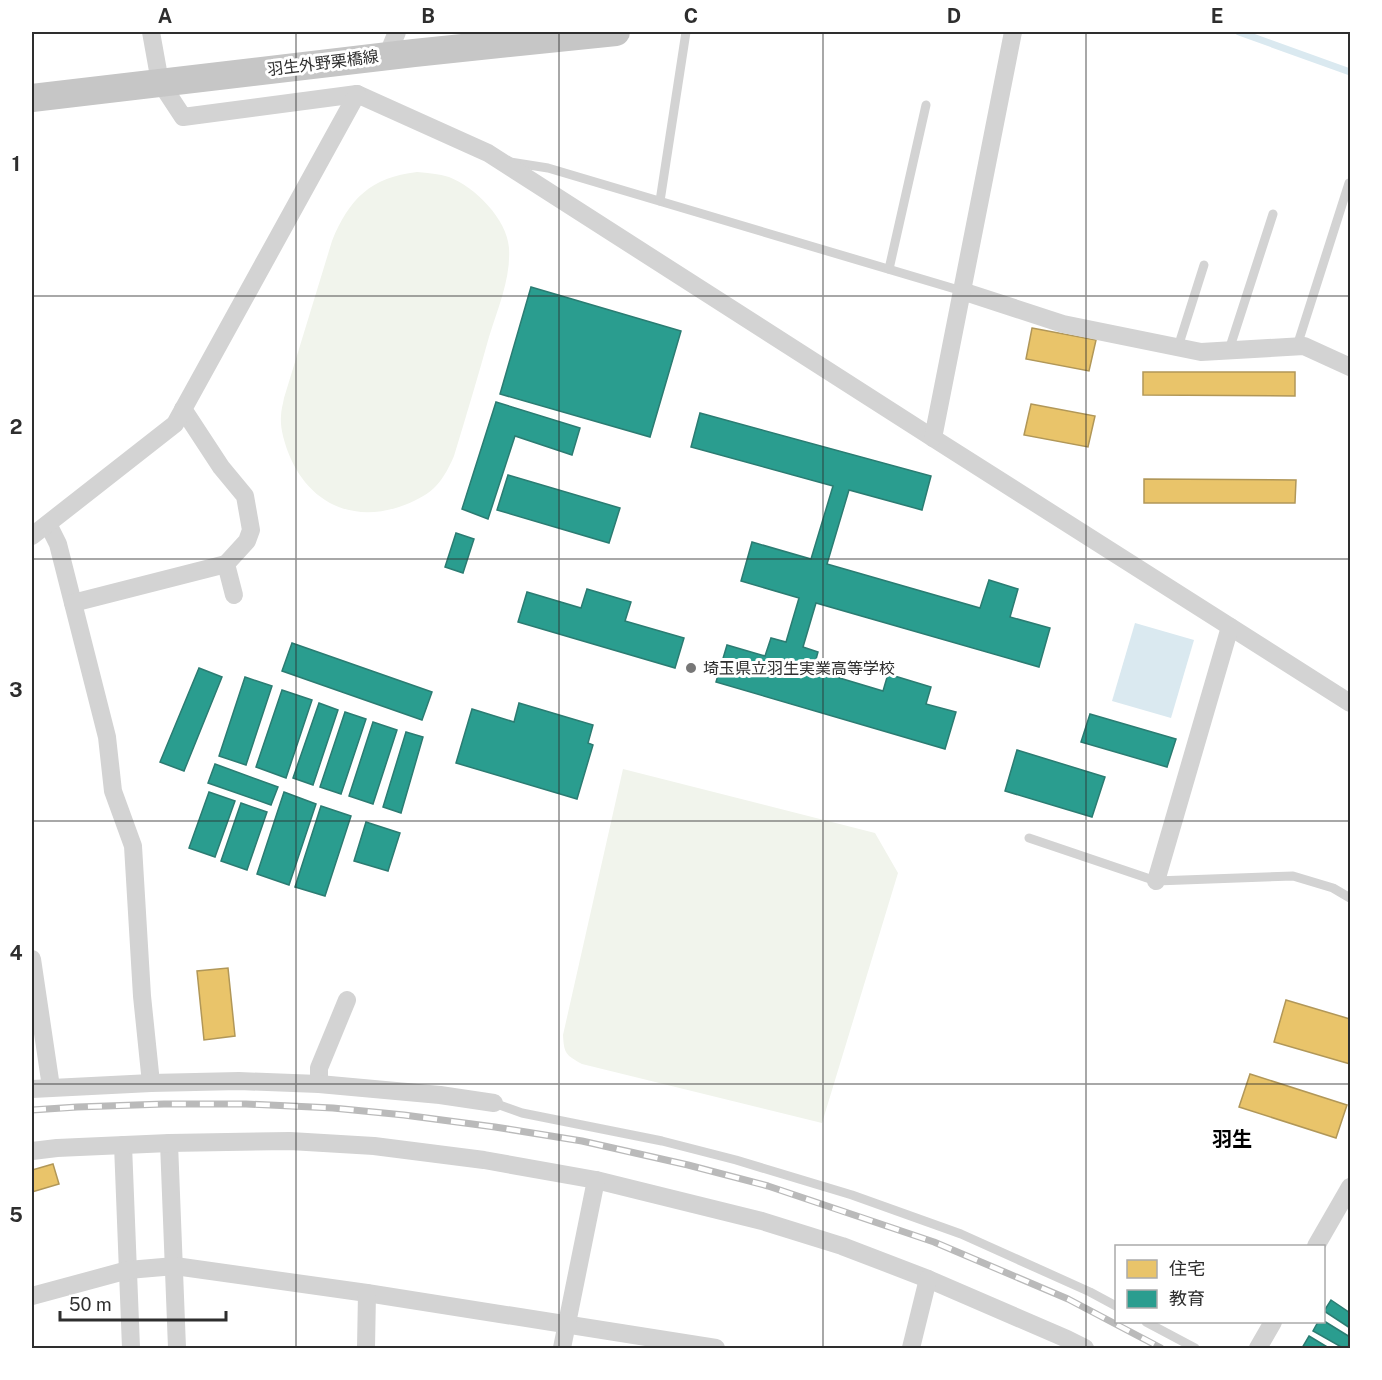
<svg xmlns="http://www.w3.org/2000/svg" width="1382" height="1380" font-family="'Public Sans','Noto Sans JP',sans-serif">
<rect width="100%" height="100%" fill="#fff"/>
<!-- green -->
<g fill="#f1f4ec">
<path d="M417,172C428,173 439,174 449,177C475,187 507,219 509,248C511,278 498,308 489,337C478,377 466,416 454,456C441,486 430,496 399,507C349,523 307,501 288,452C284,441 280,428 281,416C281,410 283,404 284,398L332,241C349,199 371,177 417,172Z"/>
<path d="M623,769L875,833L898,873L822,1123L582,1064C566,1055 564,1054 563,1035Z"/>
</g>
<!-- water -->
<polygon fill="#dae9f0" points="1135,623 1194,640 1171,718 1112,701"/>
<!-- homes -->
<g fill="#e9c46a" stroke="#b19758" stroke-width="1.5">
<polygon points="1032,328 1096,340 1089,371 1026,359"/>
<polygon points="1143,372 1295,372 1295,396 1143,395"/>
<polygon points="1031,404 1095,416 1088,447 1024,435"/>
<polygon points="1144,479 1296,480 1295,503 1144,503"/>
<polygon points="228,968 235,1036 204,1040 197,971"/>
<polygon points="1286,1000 1350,1019 1350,1064 1274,1042"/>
<polygon points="1250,1074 1347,1105 1336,1138 1239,1107"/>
<polygon points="53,1164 59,1184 32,1192 32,1170"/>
</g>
<!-- schools -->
<g fill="#2a9d8f" stroke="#2b7c72" stroke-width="1.5">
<polygon points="531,287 681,331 650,437 500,394"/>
<polygon points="496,402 580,428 572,455 515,436 488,519 462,509"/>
<polygon points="700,413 931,476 922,510 849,490 827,564 980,608 989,580 1018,589 1010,617 1050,628 1039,667 816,603 803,647 818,652 813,670 883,691 888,674 931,687 926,704 956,712 945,749 716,682 727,645 765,656 771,638 786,642 799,598 741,581 752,542 811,559 833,486 691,447"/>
<polygon points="508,475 620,508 609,543 497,510"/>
<polygon points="456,533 474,539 463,573 445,567"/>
<polygon points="587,589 631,602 625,621 684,638 675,668 518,622 527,592 581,608"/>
<polygon points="292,643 432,692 422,720 282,671"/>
<polygon points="199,668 222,677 184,771 160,762"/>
<polygon points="245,677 272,686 246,765 219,756"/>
<polygon points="282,690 312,700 286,778 256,767"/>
<polygon points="319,703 338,710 313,785 293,778"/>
<polygon points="519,703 593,725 588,743 593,745 577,799 456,763 472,709 514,722"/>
<polygon points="345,712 366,719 341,794 320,787"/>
<polygon points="1090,714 1176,739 1167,767 1081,742"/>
<polygon points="373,722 397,730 373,804 349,796"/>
<polygon points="406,732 423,737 401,813 383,807"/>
<polygon points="1017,750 1105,777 1092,817 1005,791"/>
<polygon points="215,764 278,787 271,805 208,783"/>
<polygon points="209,792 235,801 215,857 189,848"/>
<polygon points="284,792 316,804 289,885 257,874"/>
<polygon points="241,803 267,812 247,870 221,861"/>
<polygon points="321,806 351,816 325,896 295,887"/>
<polygon points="366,822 400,833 388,871 354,861"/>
<polygon points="1331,1300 1350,1313 1350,1328 1324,1311"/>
<polygon points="1324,1321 1350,1337 1350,1348 1343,1348 1313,1331 1318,1322"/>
<polygon points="1309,1336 1329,1348 1302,1348"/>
</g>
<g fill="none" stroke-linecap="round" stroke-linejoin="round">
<!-- stream -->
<polyline stroke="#dae9f0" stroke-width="7" points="1239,32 1350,72"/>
<!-- service -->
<g stroke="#d3d3d3" stroke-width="9">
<polyline points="510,162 548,168 962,291"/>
<polyline points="660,201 686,32"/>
<polyline points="889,269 926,105"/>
<polyline points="1297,346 1349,183"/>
<polyline points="1178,347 1204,265"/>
<polyline points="1229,350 1273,214"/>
<polyline points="1029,838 1156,881 1293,876 1333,888 1350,898"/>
<polyline points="494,1103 522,1113 662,1141 736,1160 852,1195 961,1234 1090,1292 1116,1306"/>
<polyline points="1146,1322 1195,1348"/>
</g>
<!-- minor -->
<g stroke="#d3d3d3" stroke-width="18">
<polyline points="151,32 160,82 183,117 357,94 488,153 933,438 1350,703"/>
<polyline points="387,56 397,32"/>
<polyline points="962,291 1063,324 1201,352 1304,346 1350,367"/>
<polyline points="183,409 221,467 245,496 251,530 247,541 226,564"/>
<polyline points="933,438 1013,32"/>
<polyline points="48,524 58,544 107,737 113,791 133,846 142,996 151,1083"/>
<polyline points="32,536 175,424 357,94"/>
<polyline points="73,603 226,564 234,595"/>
<polyline points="1156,881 1230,627"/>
<polyline points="32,959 51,1087"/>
<polyline points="319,1084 319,1068 347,1000"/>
<polyline points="32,1089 151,1083 239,1081 319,1084 440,1095 494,1103"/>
<polyline points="169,1143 177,1348"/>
<polyline points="123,1145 131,1348"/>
<polyline points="32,1151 57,1148 169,1143 290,1141 374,1146 484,1160 596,1180 762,1221 842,1246 928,1279 1067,1339 1085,1348"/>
<polyline points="1316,1246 1350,1187"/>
<polyline points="32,1296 128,1270 175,1266 367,1293 716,1348"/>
<polyline points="366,1348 367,1293"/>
<polyline points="562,1348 596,1180"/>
<polyline points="911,1348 928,1279"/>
<polyline points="1258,1348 1273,1322"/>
</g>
<!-- primary -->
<polyline stroke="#c6c6c6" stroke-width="28" points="32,98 414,53 616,32"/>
<!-- rail casing -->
<g stroke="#bababa" stroke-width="7">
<polyline id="rail" points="32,1110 77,1107 164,1104 246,1104 333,1108 404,1115 495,1127 582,1141 688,1165 768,1186 934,1242 1068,1299 1161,1348"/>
</g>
<!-- rail -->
<use href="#rail" stroke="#fff" stroke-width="4.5" stroke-dasharray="14" stroke-linecap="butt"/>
</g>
<!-- grid -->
<path fill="none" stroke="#2e2e2e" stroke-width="1.5" stroke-opacity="0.55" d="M296,32V1348M559,32V1348M823,32V1348M1086,32V1348M32,296H1350M32,559H1350M32,821H1350M32,1084H1350"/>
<!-- markers -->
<circle fill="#777" stroke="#fff" stroke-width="2" cx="691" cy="668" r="6"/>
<g text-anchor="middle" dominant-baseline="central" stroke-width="6" stroke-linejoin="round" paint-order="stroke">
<!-- street labels -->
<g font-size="16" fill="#2e2e2e" stroke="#fff">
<text transform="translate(323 63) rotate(-7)">羽生外野栗橋線</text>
</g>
<!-- poi labels -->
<g font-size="16" fill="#2e2e2e" stroke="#fff" text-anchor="start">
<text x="703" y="668">埼玉県立羽生実業高等学校</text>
</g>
<!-- quarter labels -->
<g font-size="20" font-weight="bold" fill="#000" stroke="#fff">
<text x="1232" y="1139">羽生</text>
</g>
</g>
<!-- border -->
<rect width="1382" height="1380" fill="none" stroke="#ffffff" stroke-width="66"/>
<!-- legend -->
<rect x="1115" y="1245" width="210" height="78" fill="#ffffff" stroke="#ababab" stroke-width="1.5"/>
<rect x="1127" y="1260" width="30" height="18" fill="#e9c46a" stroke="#ababab" stroke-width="1.5"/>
<text x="1169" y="1275" font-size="18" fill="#2e2e2e">住宅</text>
<rect x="1127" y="1290" width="30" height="18" fill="#2a9d8f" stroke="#ababab" stroke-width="1.5"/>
<text x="1169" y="1305" font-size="18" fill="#2e2e2e">教育</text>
<!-- scale -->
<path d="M60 1311v9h166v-9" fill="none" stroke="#2e2e2e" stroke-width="3"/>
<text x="69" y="1311" font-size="18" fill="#2e2e2e" stroke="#ffffff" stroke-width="4.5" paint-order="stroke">50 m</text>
<rect x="33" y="33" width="1316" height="1314" fill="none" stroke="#2e2e2e" stroke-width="2"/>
<g font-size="20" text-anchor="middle" font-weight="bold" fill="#2e2e2e">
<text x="165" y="23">A</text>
<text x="428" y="23">B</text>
<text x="691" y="23">C</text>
<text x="954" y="23">D</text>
<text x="1217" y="23">E</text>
<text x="16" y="171">1</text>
<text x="16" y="434">2</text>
<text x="16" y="697">3</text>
<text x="16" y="960">4</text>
<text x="16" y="1222">5</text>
</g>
</svg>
